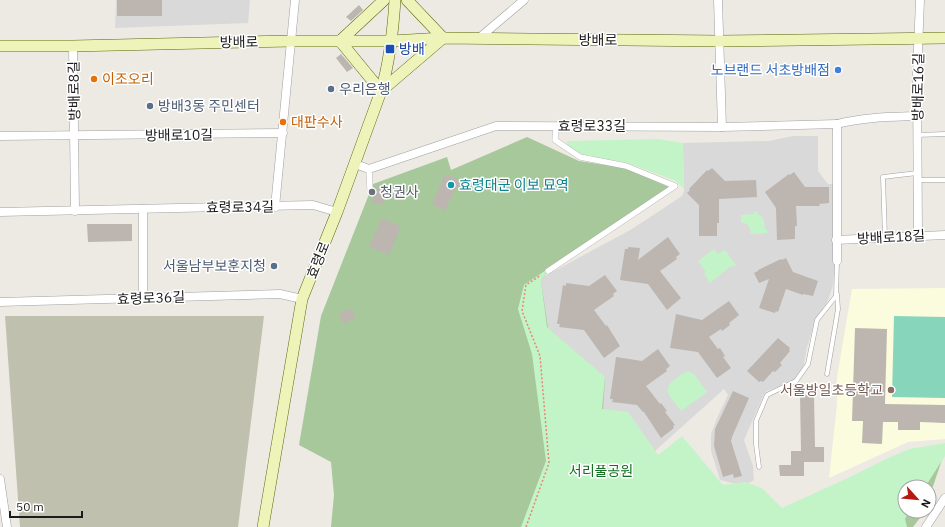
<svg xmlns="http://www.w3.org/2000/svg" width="945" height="527" font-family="'IBM Plex Sans','Noto Sans KR',sans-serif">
<rect width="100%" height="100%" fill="#edeae3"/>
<!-- residential -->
<g fill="#dad9d9">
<polygon points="116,0 250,0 248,23 115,28"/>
<polygon points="793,136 818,136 818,171 828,184 835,184 836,252 833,285 827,303 815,321 807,347 803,370 793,381 767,391 764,394 744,440 753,466 754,480 747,484 736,484 720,480 711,451 711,434 717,418 728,395 724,389 635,469 527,313 530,284 632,229 682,196 684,191 683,143 769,141"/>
</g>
<!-- education -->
<polygon fill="#fbfcdd" points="945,288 945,439 908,442 829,478 837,404 837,377 852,289"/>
<!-- construction -->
<polygon fill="#c0c0af" points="5,316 264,316 238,527 20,527"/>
<!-- forest -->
<polygon fill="#a7c89b" points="527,137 579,161 626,168 669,187 549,269 541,281 548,328 605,378 603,410 658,456 782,512 945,451 929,498 929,487 905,487 905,511 925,511 923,514 913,527 331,527 334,495 331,462 299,445 321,316 373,184 447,157 451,170"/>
<!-- park -->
<g fill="#c3f4c8">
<polygon points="658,139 683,143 684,189 676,181 630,164 595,159 590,155 582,155 571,150 567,145 567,141"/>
<path d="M757,211V214C765,216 764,223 765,230H767V233L750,234L751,231L747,224L741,222V215L754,214V212Z"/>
<polygon points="714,249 718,254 725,250 736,265 732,267 731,266 710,283 704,274 706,272 698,261"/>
<polygon points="549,268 541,281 547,327 605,377 602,409 628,412 658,455 682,436 723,485 745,482 762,488 782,508 852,476 884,460 909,449 945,443 945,456 925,487 905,487 905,511 909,511 905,519 907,527 521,527 546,461 532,354 518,309 524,285"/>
<path d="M688,371L694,374L707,392L681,411C673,399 660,391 674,380C679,376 683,373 688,371Z"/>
</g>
<!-- pitch -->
<polygon fill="#87d5ba" points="894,316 945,317 945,398 892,397"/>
<!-- building -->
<g fill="#bdb6b0">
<rect x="117" y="0" width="45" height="16"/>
<polygon points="359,5 363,10 351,21 346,17"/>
<polygon points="341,54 353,68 347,72 336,58"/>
<polygon points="712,168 725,181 756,180 757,197 719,199 719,223 717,223 717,236 699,236 699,205 687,193 690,190 689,189 707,170 708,171"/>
<polygon points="794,172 805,187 829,187 829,203 819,204 820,206 796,206 797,226 795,226 795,239 777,240 776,208 765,192 789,174 790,175"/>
<polygon points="445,174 462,181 459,188 456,187 445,211 432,204"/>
<polygon points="378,184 388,188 382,205 371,202 376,193"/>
<polygon points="382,218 401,227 389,255 369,247"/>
<polygon points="87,224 132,224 132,241 88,242"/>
<polygon points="668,237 680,254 676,257 677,259 660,271 681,298 667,310 648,284 620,280 625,249 628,249 628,247 640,248 638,260"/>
<polygon points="786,258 793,272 818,281 813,296 803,294 803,295 786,289 778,312 776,311 775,313 759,308 769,279 759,283 754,273 758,271 758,270 781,259 782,260"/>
<polygon points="605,275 617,291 613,294 614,296 594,310 606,326 607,325 620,346 604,358 584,330 559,327 560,324 557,324 563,285 566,286 566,283 589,286"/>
<polygon points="729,301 739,315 729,323 730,325 722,331 721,329 709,337 718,349 720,348 725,356 723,357 731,368 717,378 698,352 670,348 676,314 702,320"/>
<polygon points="350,308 356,317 344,324 338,315"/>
<polygon points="855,328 887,329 885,404 945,405 945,423 920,422 920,430 898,430 898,422 883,422 882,444 862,443 863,421 852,421"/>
<polygon points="778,338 790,348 789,350 790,351 780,363 782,365 775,372 773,371 763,382 761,381 759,382 747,371"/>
<polygon points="658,349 670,366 666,369 667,371 646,386 660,404 661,403 667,411 665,412 675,425 673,426 674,428 661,438 644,412 643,412 637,405 612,402 613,399 610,399 616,357 642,361"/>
<polygon points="733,391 749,398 732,437 731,441 742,476 734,478 733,474 723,477 714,446 715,429"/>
<polygon points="800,395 814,395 815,447 824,447 824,462 804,462 804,476 780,476 779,465 791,465 791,451 801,451"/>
</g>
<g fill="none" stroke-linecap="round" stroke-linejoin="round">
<!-- service casing -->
<g stroke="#a0a0a0" stroke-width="5">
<g id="service">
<polyline points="917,135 945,134"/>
<polyline points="917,180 945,180"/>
<polyline points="885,237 883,177 917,173"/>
<polyline points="827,374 838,309 837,294"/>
<polyline points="759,467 756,444 756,421 767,395 796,381 808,364 817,320 836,296 837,261"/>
</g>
</g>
<!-- pedestrian casing -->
<g stroke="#a0a0a0" stroke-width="6">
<g id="pedestrian">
<polyline points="369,169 370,190 372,192"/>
<polyline points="548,271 675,186 626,166 580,157 555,140 556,126"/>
</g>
</g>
<!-- minor casing -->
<g stroke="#a0a0a0" stroke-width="9">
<g id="minor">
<polyline points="718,0 722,127"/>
<polyline points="478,39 524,0"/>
<polyline points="73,46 75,211"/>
<polyline points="0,136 283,133"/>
<path d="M355,164L369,169L496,126L722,127L837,124C864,117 890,117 917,116"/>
<polyline points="275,207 295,0"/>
<polyline points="0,212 313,205 337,212"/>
<polyline points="918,236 917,74 920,0"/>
<polyline points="836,240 945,235"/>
<polyline points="837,261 837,124"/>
<polyline points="143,298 143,209"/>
<polyline points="0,302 280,294 302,299"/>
<polyline points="0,479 7,527"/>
<polyline points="926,527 945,498"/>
</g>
</g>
<!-- secondary casing -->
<g stroke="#5b680e" stroke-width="12">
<g id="secondary">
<polyline points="384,0 340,41 381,91 443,38 407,0"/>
<polyline points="0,46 73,46 292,41 392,41 443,38 719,41 945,38"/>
<path d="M263,527L302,299L337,212L381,91C390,61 393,31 395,0"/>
</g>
</g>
<!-- path -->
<polyline stroke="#ec8574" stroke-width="1.5" stroke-dasharray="2 2" stroke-linecap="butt" points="526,527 549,463 540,356 522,311 526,285 541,275"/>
<!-- service -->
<use href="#service" stroke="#fff" stroke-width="4"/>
<!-- pedestrian -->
<use href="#pedestrian" stroke="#fff" stroke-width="5.5"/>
<!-- minor -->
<use href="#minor" stroke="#fff" stroke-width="8"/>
<!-- secondary -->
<use href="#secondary" stroke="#eef3ba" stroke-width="11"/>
</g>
<!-- markers -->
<rect fill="#1a4fb4" stroke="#fff" stroke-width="1.5" x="385" y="44" width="10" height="10" rx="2"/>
<circle fill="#3f7fe0" stroke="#fff" stroke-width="1.5" cx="838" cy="70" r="4"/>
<g fill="#e8710a" stroke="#fff" stroke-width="1.5">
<circle cx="94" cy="79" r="4"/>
<circle cx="283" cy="122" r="4"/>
</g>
<g fill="#5c6f8a" stroke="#fff" stroke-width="1.5">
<circle cx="331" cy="89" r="4"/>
<circle cx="150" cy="106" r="4"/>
<circle cx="274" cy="266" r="4"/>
</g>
<circle fill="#0f9aa8" stroke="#fff" stroke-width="1.5" cx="451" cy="185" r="4"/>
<circle fill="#6b7280" stroke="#fff" stroke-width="1.5" cx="372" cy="192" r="4"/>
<circle fill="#8d6e63" stroke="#fff" stroke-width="1.5" cx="891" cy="390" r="4"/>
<g text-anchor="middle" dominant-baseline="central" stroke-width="3" stroke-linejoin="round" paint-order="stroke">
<!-- street labels -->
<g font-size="14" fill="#1c1c1c" stroke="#fff">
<text x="598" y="40">방배로</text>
<text transform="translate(239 42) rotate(-1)">방배로</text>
<text transform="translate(918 87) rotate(-89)">방배로16길</text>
<text transform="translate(74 91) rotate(-91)">방배로8길</text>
<text x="592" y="126">효령로33길</text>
<text transform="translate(179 135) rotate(-1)">방배로10길</text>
<text transform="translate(240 207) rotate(-1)">효령로34길</text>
<text transform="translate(891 237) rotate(-3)">방배로18길</text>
<text transform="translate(318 260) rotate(-68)">효령로</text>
<text transform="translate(151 298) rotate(-2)">효령로36길</text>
</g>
<!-- transit labels -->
<g font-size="14" fill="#164399" stroke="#fff" text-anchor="start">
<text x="399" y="49">방배</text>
</g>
<!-- shop labels -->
<g font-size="14" fill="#366cbe" stroke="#fff" text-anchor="end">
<text x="830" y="70">노브랜드 서초방배점</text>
</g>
<!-- food labels -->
<g font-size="14" fill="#c56008" stroke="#fff" text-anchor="start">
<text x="102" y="79">이조오리</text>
<text x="291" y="122">대판수사</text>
</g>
<!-- service labels -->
<g font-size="14" fill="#4e5e75" stroke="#fff" text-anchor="start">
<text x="339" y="89">우리은행</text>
<text x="158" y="106">방배3동 주민센터</text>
<text x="266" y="266" text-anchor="end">서울남부보훈지청</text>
</g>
<!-- culture labels -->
<g font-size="14" fill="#0d838f" stroke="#fff" text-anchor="start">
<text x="459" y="185">효령대군 이보 묘역</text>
</g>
<!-- worship labels -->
<g font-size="14" fill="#5b616d" stroke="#fff" text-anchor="start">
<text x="380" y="192">청권사</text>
</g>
<!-- education labels -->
<g font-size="14" fill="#785e54" stroke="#fff" text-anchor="end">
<text x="883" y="390">서울방일초등학교</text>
</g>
<!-- park labels -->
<g font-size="14" fill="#156f20" stroke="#fff">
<text x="601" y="471">서리풀공원</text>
</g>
</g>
<!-- north arrow -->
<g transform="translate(917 499) rotate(117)"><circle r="19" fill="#ffffff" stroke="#a4a4a4"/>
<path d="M0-3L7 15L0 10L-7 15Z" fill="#b61812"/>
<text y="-6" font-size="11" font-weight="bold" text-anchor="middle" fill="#1c1c1c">N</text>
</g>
<!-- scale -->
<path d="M10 511v6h72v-6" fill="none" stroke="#1c1c1c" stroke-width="2"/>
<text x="16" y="511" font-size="12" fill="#1c1c1c" stroke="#ffffff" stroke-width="3" paint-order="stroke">50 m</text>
</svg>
